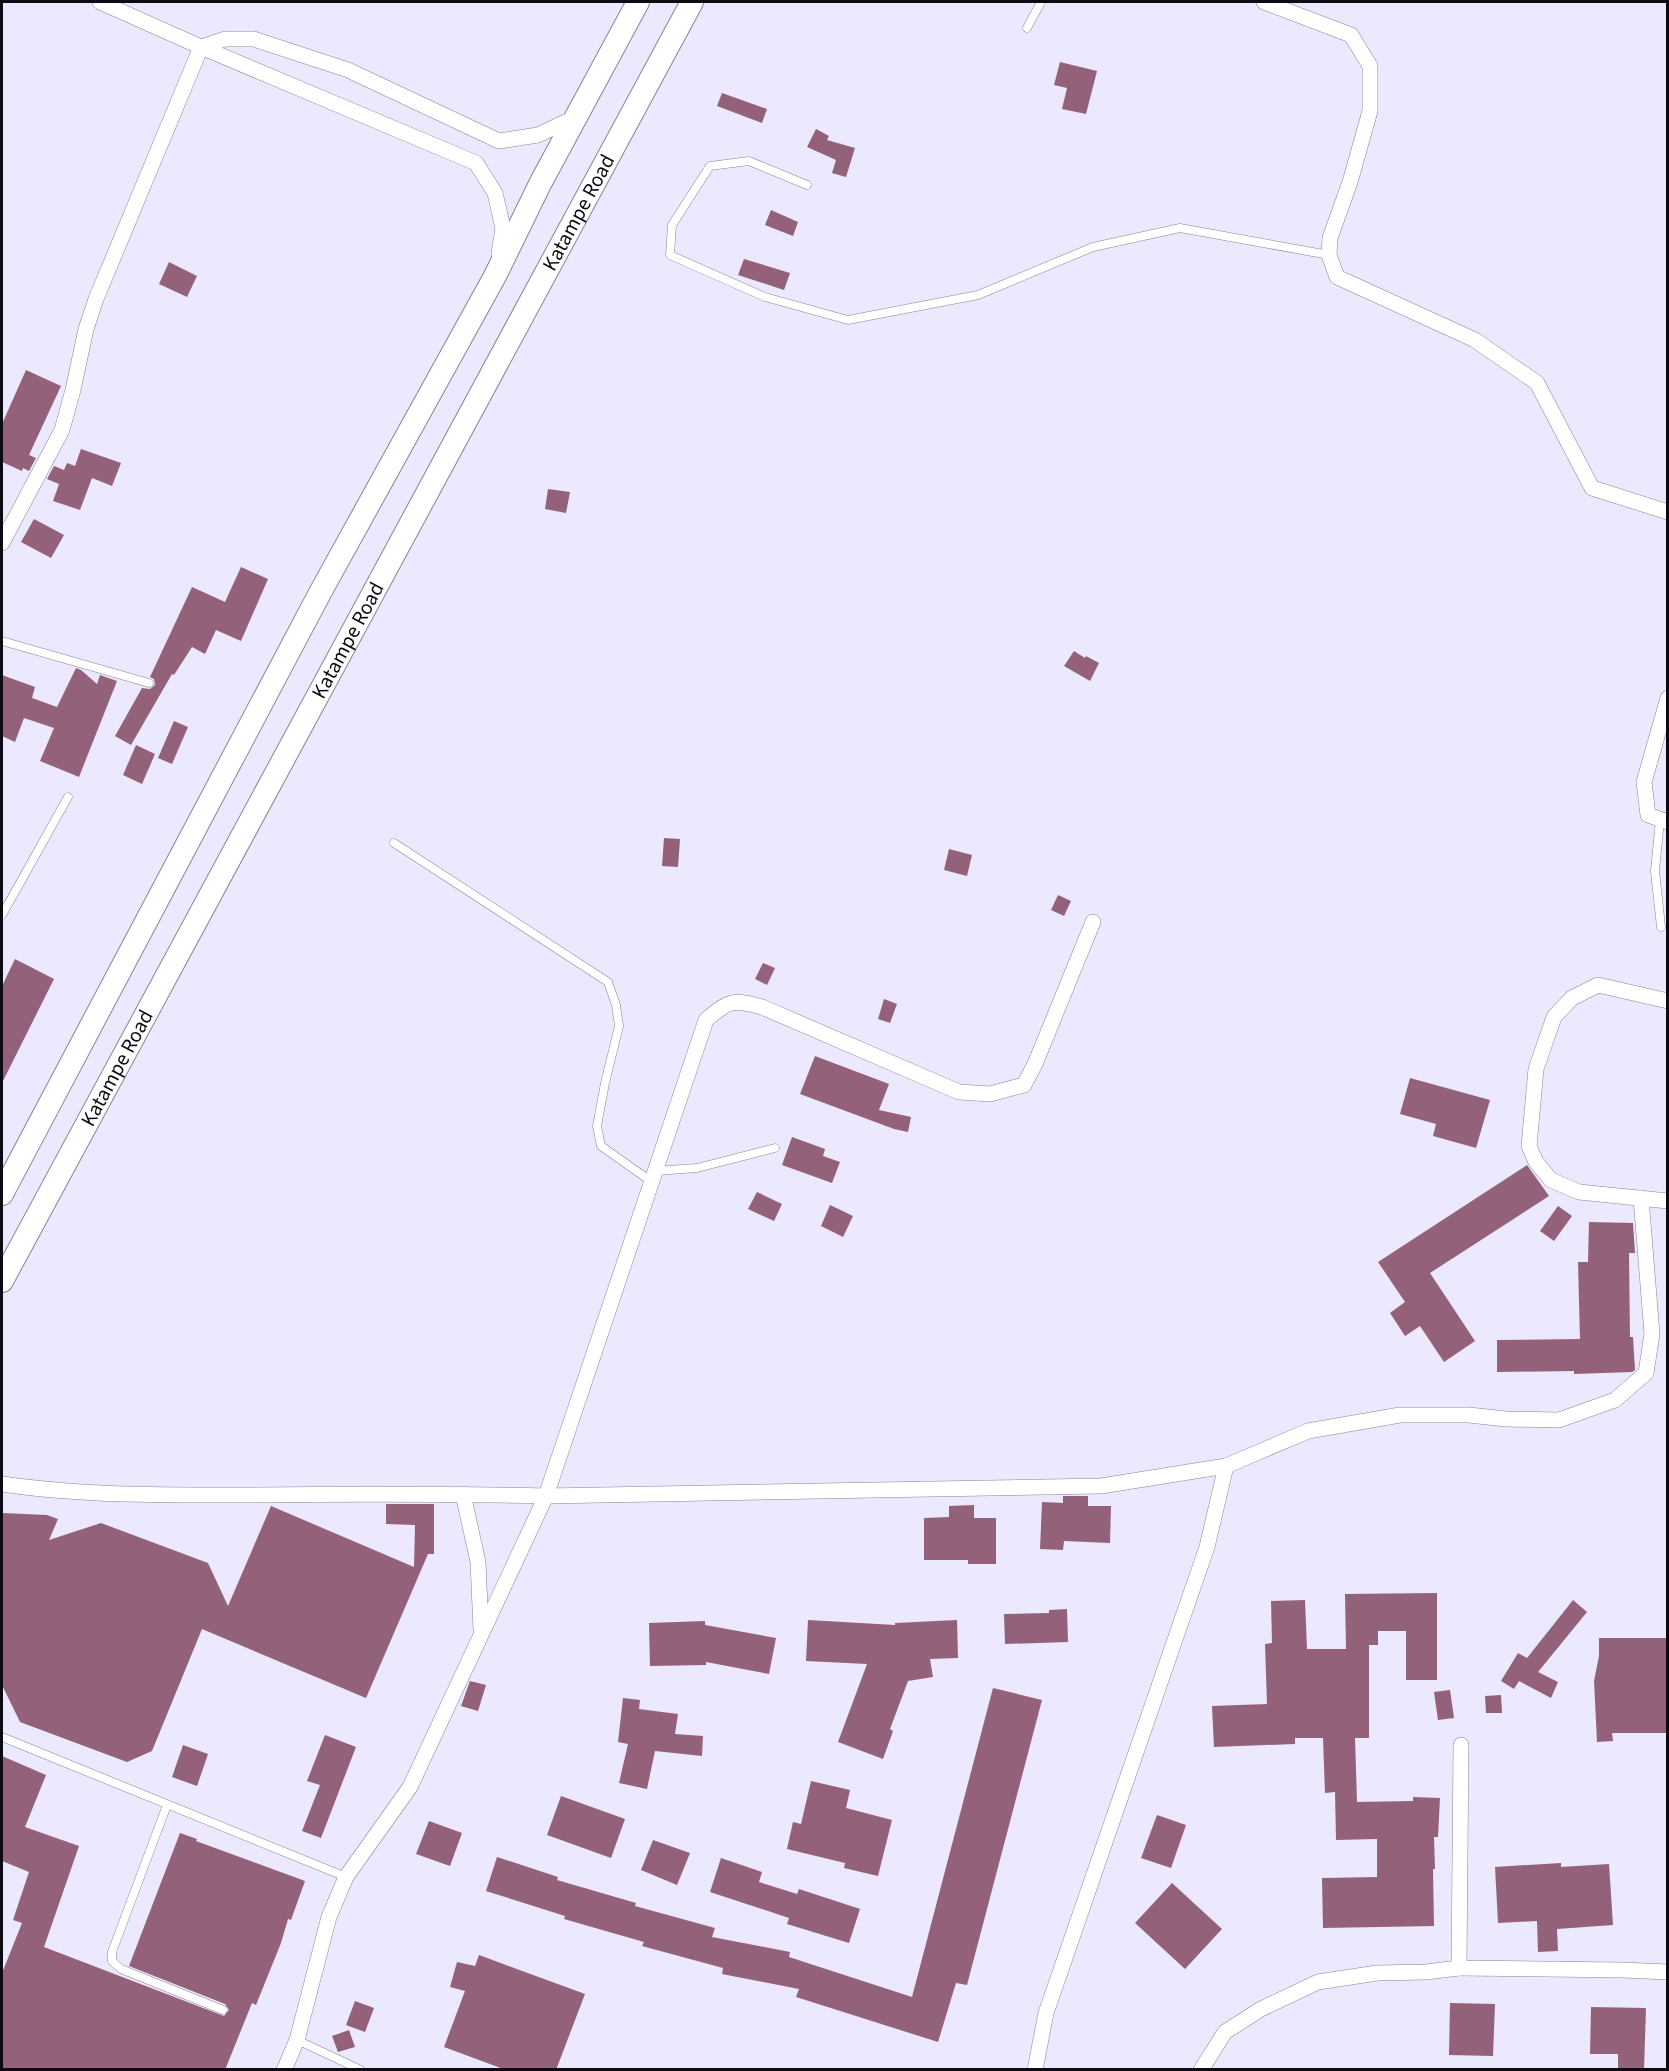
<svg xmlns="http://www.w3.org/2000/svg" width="1669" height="2071" font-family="'Source Sans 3',sans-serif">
<rect width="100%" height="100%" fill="#ece8fd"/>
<!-- building -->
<g fill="#93627a">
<polygon points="1060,62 1097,71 1086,114 1062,109 1067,88 1054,85"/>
<polygon points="722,93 767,109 762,123 717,106"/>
<polygon points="816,129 829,136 827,140 855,148 846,177 832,173 836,160 807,147"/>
<polygon points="771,210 798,222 793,236 765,225"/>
<polygon points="744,259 790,273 784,290 738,275"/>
<polygon points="169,262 197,276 187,297 159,284"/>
<polygon points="26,370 61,386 29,455 36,458 29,471 23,468 22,471 2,462 2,424"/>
<polygon points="81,449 121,463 112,486 92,478 80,510 53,501 59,484 47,479 54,466 64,470 67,463 75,466"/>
<polygon points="548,489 570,492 566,513 545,509"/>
<polygon points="34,519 64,535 51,558 21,542"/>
<polygon points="241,567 268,579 241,641 216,630 205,654 192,647 174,675 172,674 131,745 115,736 142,688 150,689 155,685 154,679 150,677 192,587 225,602"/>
<polygon points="1074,651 1085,658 1086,656 1099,663 1090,681 1064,666"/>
<polygon points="76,668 81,670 97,684 100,675 117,681 79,777 40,761 54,728 24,718 15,742 2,736 2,675 35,687 32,698 57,707"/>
<polygon points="174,721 188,727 172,764 158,758"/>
<polygon points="136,745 155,754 142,784 123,775"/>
<polygon points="664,838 680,839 678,867 662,866"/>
<polygon points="949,849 972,855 967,876 944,870"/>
<polygon points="1058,895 1071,901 1064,916 1051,910"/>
<polygon points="15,959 54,979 2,1083 2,986"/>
<polygon points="763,963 775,968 767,985 755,979"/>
<polygon points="884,999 897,1004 890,1023 878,1019"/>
<polygon points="815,1056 889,1084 879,1110 911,1117 908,1132 894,1129 800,1094"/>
<polygon points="1410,1078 1490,1100 1476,1148 1433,1136 1436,1124 1400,1114"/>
<polygon points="792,1137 825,1149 823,1156 840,1162 832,1183 782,1165"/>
<polygon points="1527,1165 1549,1196 1430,1273 1475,1341 1444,1362 1420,1326 1405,1336 1390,1313 1405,1302 1378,1262"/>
<polygon points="757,1192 782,1204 774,1221 748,1209"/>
<polygon points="830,1205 853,1216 843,1237 821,1226"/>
<polygon points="1558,1206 1572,1216 1554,1241 1540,1231"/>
<polygon points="1589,1222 1633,1223 1635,1253 1629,1253 1630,1337 1633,1337 1635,1370 1632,1372 1574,1374 1574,1371 1497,1372 1497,1340 1580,1339 1578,1262 1588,1262"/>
<polygon points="1063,1496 1088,1496 1088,1506 1111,1506 1110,1543 1064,1541 1063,1550 1040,1549 1042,1502 1063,1503"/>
<polygon points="386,1504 434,1504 434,1554 428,1554 366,1698 202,1629 152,1751 127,1762 20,1722 2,1685 2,1513 47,1515 58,1519 49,1540 101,1523 208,1563 228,1606 271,1506 414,1567 415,1525 386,1524"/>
<polygon points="974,1505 974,1518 996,1518 996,1564 968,1564 968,1560 924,1560 924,1518 949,1517 949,1506"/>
<polygon points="1437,1593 1437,1680 1406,1680 1406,1631 1378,1631 1378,1645 1369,1645 1369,1738 1355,1738 1357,1802 1413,1801 1413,1797 1440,1798 1438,1837 1434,1837 1435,1869 1433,1869 1434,1926 1323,1928 1322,1878 1377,1877 1377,1839 1336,1840 1335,1792 1325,1793 1323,1738 1295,1738 1295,1744 1214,1747 1212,1706 1267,1704 1265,1644 1272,1643 1271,1601 1305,1600 1307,1649 1346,1649 1345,1594"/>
<polygon points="1573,1600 1587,1612 1538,1672 1558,1682 1551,1698 1519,1681 1514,1689 1501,1681 1518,1653 1527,1658"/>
<polygon points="1067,1609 1068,1642 1005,1644 1004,1614 1049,1613 1049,1610"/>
<polygon points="808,1620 895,1625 895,1623 957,1620 958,1658 930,1659 933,1677 908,1681 890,1729 893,1731 883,1759 838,1742 867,1664 806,1661"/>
<polygon points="705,1621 705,1625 776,1638 769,1674 706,1662 706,1665 650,1666 649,1623"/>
<polygon points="1599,1638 1668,1638 1668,1733 1612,1733 1613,1741 1597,1742 1594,1681 1599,1656"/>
<polygon points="470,1681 486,1685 478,1711 461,1706"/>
<polygon points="993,1688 1042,1700 967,1985 956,1983 938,2042 796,1997 799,1989 722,1974 723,1968 642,1946 644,1942 564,1919 565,1916 486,1891 497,1857 558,1877 557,1880 636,1903 635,1906 715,1928 712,1937 790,1952 789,1957 912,1997"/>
<polygon points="1450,1690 1454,1718 1438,1720 1434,1692"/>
<polygon points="1501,1695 1502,1713 1486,1713 1485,1696"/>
<polygon points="623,1698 640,1700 639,1709 678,1714 675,1734 703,1736 702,1756 655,1751 647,1789 619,1783 628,1744 618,1742"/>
<polygon points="325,1735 356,1747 321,1838 302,1831 320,1785 307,1781"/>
<polygon points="183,1745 208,1754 197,1786 172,1777"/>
<polygon points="2,1756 46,1775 25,1827 79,1846 44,1947 224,2016 229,2010 225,2004 129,1966 180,1833 197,1839 196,1841 305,1881 291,1920 288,1919 281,1943 256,2005 252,2003 225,2070 2,2070 2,1973 22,1923 13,1920 29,1872 2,1861"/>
<polygon points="811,1781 850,1790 846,1808 892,1820 878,1876 844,1868 845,1863 787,1849 793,1822 801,1824"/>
<polygon points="561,1796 625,1819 611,1858 547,1835"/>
<polygon points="1157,1815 1186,1825 1171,1868 1141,1858"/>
<polygon points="429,1821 462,1833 450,1866 416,1854"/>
<polygon points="653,1840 690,1853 677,1885 641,1870"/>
<polygon points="721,1858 762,1872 759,1882 797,1894 799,1889 860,1909 849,1943 787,1924 789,1918 710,1892"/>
<polygon points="1561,1863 1561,1867 1609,1864 1613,1925 1557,1929 1558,1951 1538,1952 1537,1921 1498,1923 1495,1867"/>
<polygon points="1172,1883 1222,1929 1185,1969 1135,1923"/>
<polygon points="479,1955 585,1994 556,2070 506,2070 444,2047 465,1991 450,1987 457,1962 475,1966"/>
<polygon points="355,2001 374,2008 365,2032 346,2025"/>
<polygon points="1450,2003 1495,2004 1493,2056 1449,2055"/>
<polygon points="1591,2007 1646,2008 1644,2070 1618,2070 1618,2054 1590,2054"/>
<polygon points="349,2030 355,2047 338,2052 332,2036"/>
</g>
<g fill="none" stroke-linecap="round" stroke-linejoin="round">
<!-- lane casing -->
<g stroke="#87839a" stroke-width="9">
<g id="lane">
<polyline points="1027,28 1041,2"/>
<polyline points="807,185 749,161 710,166 672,225 670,255 765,297 848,320 978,295 1093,247 1180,228 1329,255"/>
<polyline points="2,641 149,683"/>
<polyline points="1660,820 1655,871 1661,927"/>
<polyline points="394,843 608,982 616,1005 619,1026 605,1083 597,1126 601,1146 652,1182"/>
<polyline points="2,915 68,797"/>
<polyline points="655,1171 697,1168 775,1148"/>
<polyline points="2,1737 346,1877"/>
<polyline points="167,1805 112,1952 112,1961 121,1969 223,2010"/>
<polyline points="297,2040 361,2070"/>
</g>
</g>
<!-- street casing -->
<g stroke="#87839a" stroke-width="16">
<g id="street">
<polyline points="100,2 201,47 476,163 495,193 503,228 499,254"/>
<polyline points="1264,2 1351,35 1370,66 1370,111 1350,182 1330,238 1329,255 1337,277 1475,340 1537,383 1592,488 1668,512"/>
<polyline points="2,543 62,430 73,390 86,329 96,299 201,47 225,39 254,39 348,70 499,141 538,135 576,117"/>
<polyline points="1668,698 1644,782 1648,815 1668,822"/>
<polyline points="1668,1001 1598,985 1572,998 1554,1017 1536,1069 1529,1146 1536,1162 1551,1180 1579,1192 1668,1201"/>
<polyline points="1226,1466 1308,1431 1400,1415 1469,1415 1506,1419 1559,1420 1615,1400 1646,1373 1652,1334 1641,1198"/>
<path d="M2,1484C84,1496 168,1495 251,1495C349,1494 447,1494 546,1496L1101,1486L1226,1466L1207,1547L1046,2013L1035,2070"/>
<polyline points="463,1494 478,1562 481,1630"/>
<polyline points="1461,1745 1459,1968 1622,1970 1668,1972"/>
<path d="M284,2070L297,2040L329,1917L346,1877L410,1787L546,1496L706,1020C729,1000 733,999 762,1007L959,1092L990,1094L1024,1085L1035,1064L1093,922"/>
<polyline points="1201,2070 1225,2032 1261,2009 1318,1982 1377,1973 1426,1972 1459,1968"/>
</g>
</g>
<!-- secondary casing -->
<g stroke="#87839a" stroke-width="24">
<g id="secondary">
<polyline points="2,1194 321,591 495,276 541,182 638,2"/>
<path id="s1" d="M2,1281L692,2"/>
</g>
</g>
<!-- lane -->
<use href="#lane" stroke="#fff" stroke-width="8"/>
<!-- street -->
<use href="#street" stroke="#fff" stroke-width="15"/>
<!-- secondary -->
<use href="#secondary" stroke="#fff" stroke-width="22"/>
</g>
<g text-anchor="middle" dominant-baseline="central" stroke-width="4.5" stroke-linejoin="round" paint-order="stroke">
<!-- street labels -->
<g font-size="21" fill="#0c0a12" stroke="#f9f8fd">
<text stroke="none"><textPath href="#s1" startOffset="1214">Katampe Road</textPath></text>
<text stroke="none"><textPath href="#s1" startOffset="728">Katampe Road</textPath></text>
<text stroke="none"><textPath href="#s1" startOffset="242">Katampe Road</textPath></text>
</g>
</g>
<!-- border -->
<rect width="1669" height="2071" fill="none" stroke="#0c0a12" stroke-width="6"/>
</svg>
